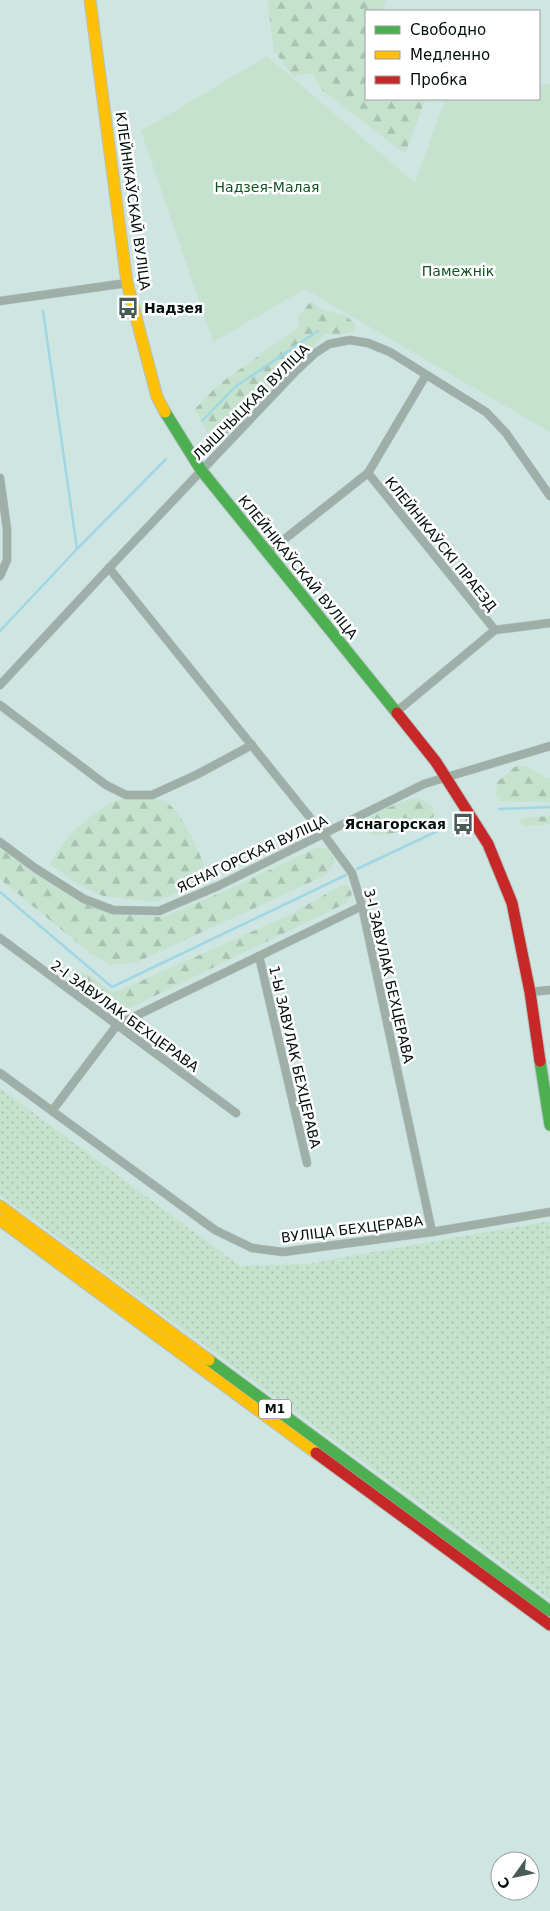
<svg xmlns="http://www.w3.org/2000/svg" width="550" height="1911" font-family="'DejaVu Sans',sans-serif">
<defs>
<pattern id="grass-dots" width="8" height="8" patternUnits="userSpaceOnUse" patternTransform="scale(1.25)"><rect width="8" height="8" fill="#c5e2ce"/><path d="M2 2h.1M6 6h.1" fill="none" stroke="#a8c1b0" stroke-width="1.8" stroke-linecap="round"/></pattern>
<pattern id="forest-firs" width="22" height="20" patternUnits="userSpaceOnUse" patternTransform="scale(1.25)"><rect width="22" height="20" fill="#c5e2ce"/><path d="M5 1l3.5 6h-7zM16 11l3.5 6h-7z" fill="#a8c1b0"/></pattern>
</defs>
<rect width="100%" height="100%" fill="#cfe5e1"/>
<!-- grass -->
<polygon fill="url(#grass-dots)" points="0,1088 240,1266 306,1264 550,1221 550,1599 0,1195"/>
<!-- forest -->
<g fill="url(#forest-firs)">
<polygon points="267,0 386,0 383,11 366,11 366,99 422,99 425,101 405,154 322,90 313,73 293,76 274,51"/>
<polygon points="311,301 323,310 345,315 355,324 355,331 340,335 325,334 222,439 211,440 195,409 218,385 300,326 298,317"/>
<polygon points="516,766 526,766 547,778 550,778 550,802 502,801 496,795 497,782"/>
<path d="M416,797L432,805L435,816L412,830L375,836L367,832C367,827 366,824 369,820C376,810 404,802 416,797Z"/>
<path d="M155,799C158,800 163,800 166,802C184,814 201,857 209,877L203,883L155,902L103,896L76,883L51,865C55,844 96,808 116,801C125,797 144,799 155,799Z"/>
<polygon points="550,816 550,824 524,826 520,823 521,818"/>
<polygon points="0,848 39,876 91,907 122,915 163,917 227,890 316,848 328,848 335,862 326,875 137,962 111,965 91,954 0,879"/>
<polygon points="348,885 352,894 346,903 130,1008 110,1009 74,987 70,977 77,971 91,976 112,992 123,989 289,915 340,886"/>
</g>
<!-- garden -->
<polygon fill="#c5e2ce" points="267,56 415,183 445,99 539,99 539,84 550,84 550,432 305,289 213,342 141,131"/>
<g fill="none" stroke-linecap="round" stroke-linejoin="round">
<!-- stream -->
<g stroke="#a1d7e4" stroke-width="2.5">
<polyline points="202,421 235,387 318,331"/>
<polyline points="77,549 166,459"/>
<polyline points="0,631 77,549 43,311"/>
<polyline points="499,809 550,807"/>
<polyline points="357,869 444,828"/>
<polyline points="0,892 112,987 346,875"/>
</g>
<!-- street casing -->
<g stroke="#b0c1be" stroke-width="9">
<g id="street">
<polyline points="0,301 127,283"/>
<polyline points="368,473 495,630"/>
<polyline points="0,478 7,529 7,560 0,576"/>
<polyline points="267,553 368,473 426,375"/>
<polyline points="109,568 324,835 352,873 362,906 432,1232"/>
<polyline points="0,685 109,568 297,370 314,354 329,344 350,340 368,343 390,352 486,412 506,433 550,496"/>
<polyline points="0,705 106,785 126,795 152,795 196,775 252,745"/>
<polyline points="396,712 495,630 550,623"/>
<polyline points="0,842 35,868 84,899 113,910 159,911 218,886 424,784 550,746"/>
<polyline points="0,938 236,1113"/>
<polyline points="259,956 307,1163"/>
<polyline points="530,992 550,990"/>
<polyline points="0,1073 215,1230 252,1248 283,1252 432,1232 550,1212"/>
<polyline points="52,1111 117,1025 362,906"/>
</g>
</g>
<!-- fast casing -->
<g stroke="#b0c1be" stroke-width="13">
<g id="fast">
<polyline points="165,412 201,470 397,713"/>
<polyline points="540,1061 550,1125"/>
<polyline points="209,1360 550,1611"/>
</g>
</g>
<!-- slow casing -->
<g stroke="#b0c1be" stroke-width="13">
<g id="slow">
<polyline points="90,0 127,283 157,397 165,412"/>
<polyline points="0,1206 209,1360"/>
<polyline points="0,1220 316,1453"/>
</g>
</g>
<!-- jam casing -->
<g stroke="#b0c1be" stroke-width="13">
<g id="jam">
<polyline points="397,713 436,762 488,844 512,903 530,992 540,1061"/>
<polyline points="316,1453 550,1625"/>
</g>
</g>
<!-- street -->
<use href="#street" stroke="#9dafa7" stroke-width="8"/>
<!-- fast -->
<use href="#fast" stroke="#4caf50" stroke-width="11"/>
<!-- slow -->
<use href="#slow" stroke="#ffc107" stroke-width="11"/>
<!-- jam -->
<use href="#jam" stroke="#c62828" stroke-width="11"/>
</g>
<!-- icons -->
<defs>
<g id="bus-bare" transform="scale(1.725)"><path d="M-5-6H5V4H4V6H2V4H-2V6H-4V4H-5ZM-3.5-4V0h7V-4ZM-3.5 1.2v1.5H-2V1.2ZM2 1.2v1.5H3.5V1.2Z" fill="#4a5a57" stroke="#fff" stroke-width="2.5" paint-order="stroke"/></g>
</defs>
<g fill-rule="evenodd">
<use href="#bus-bare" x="128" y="308"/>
<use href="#bus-bare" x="463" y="824"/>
</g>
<g text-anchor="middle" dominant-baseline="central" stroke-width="5" stroke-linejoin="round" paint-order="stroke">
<!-- shield labels -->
<rect fill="#fff" stroke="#4f5756" stroke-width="1" x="259" y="1399.5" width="32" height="19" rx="4"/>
<g font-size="12" font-weight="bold" fill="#030f0d">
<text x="275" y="1409">М1</text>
</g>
<!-- park labels -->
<g font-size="14" fill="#0f5320" stroke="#fff">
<text x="267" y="187">Надзея-Малая</text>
<text x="458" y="271">Памежнік</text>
</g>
<!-- street labels -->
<g font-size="14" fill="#030f0d" stroke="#fff">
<text transform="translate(133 201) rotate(82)">КЛЕЙНІКАЎСКАЙ ВУЛІЦА</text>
<text transform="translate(251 402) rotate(-45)">ЛЫШЧЫЦКАЯ ВУЛІЦА</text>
<text transform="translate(441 544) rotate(51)">КЛЕЙНІКАЎСКІ ПРАЕЗД</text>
<text transform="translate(298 567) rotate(51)">КЛЕЙНІКАЎСКАЙ ВУЛІЦА</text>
<text transform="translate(252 854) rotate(-25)">ЯСНАГОРСКАЯ ВУЛІЦА</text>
<text transform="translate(389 976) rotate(77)">3-І ЗАВУЛАК БЕХЦЕРАВА</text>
<text transform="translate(125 1016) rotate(36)">2-І ЗАВУЛАК БЕХЦЕРАВА</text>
<text transform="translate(295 1057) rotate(77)">1-Ы ЗАВУЛАК БЕХЦЕРАВА</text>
<text transform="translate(352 1229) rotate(-7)">ВУЛІЦА БЕХЦЕРАВА</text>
</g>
<!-- poi labels -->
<g font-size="14" font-weight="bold" fill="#030f0d" stroke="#fff" text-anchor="start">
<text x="144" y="308">Надзея</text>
<text x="446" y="824" text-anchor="end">Яснагорская</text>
</g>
</g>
<!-- legend -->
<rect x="365" y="10" width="175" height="90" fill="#ffffff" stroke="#9a9f9e"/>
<rect x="375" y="26" width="25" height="8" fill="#4caf50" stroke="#9a9f9e"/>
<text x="410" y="35" font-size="15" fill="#030f0d">Свободно</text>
<rect x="375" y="51" width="25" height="8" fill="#ffc107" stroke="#9a9f9e"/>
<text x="410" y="60" font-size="15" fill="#030f0d">Медленно</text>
<rect x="375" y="76" width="25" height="8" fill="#c62828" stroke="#9a9f9e"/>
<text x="410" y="85" font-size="15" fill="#030f0d">Пробка</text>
<!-- north arrow -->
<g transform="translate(515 1876) rotate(237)"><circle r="24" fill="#ffffff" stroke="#9a9f9e"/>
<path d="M0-4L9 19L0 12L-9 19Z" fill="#4a5a57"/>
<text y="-8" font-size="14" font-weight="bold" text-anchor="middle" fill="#030f0d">С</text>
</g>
</svg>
